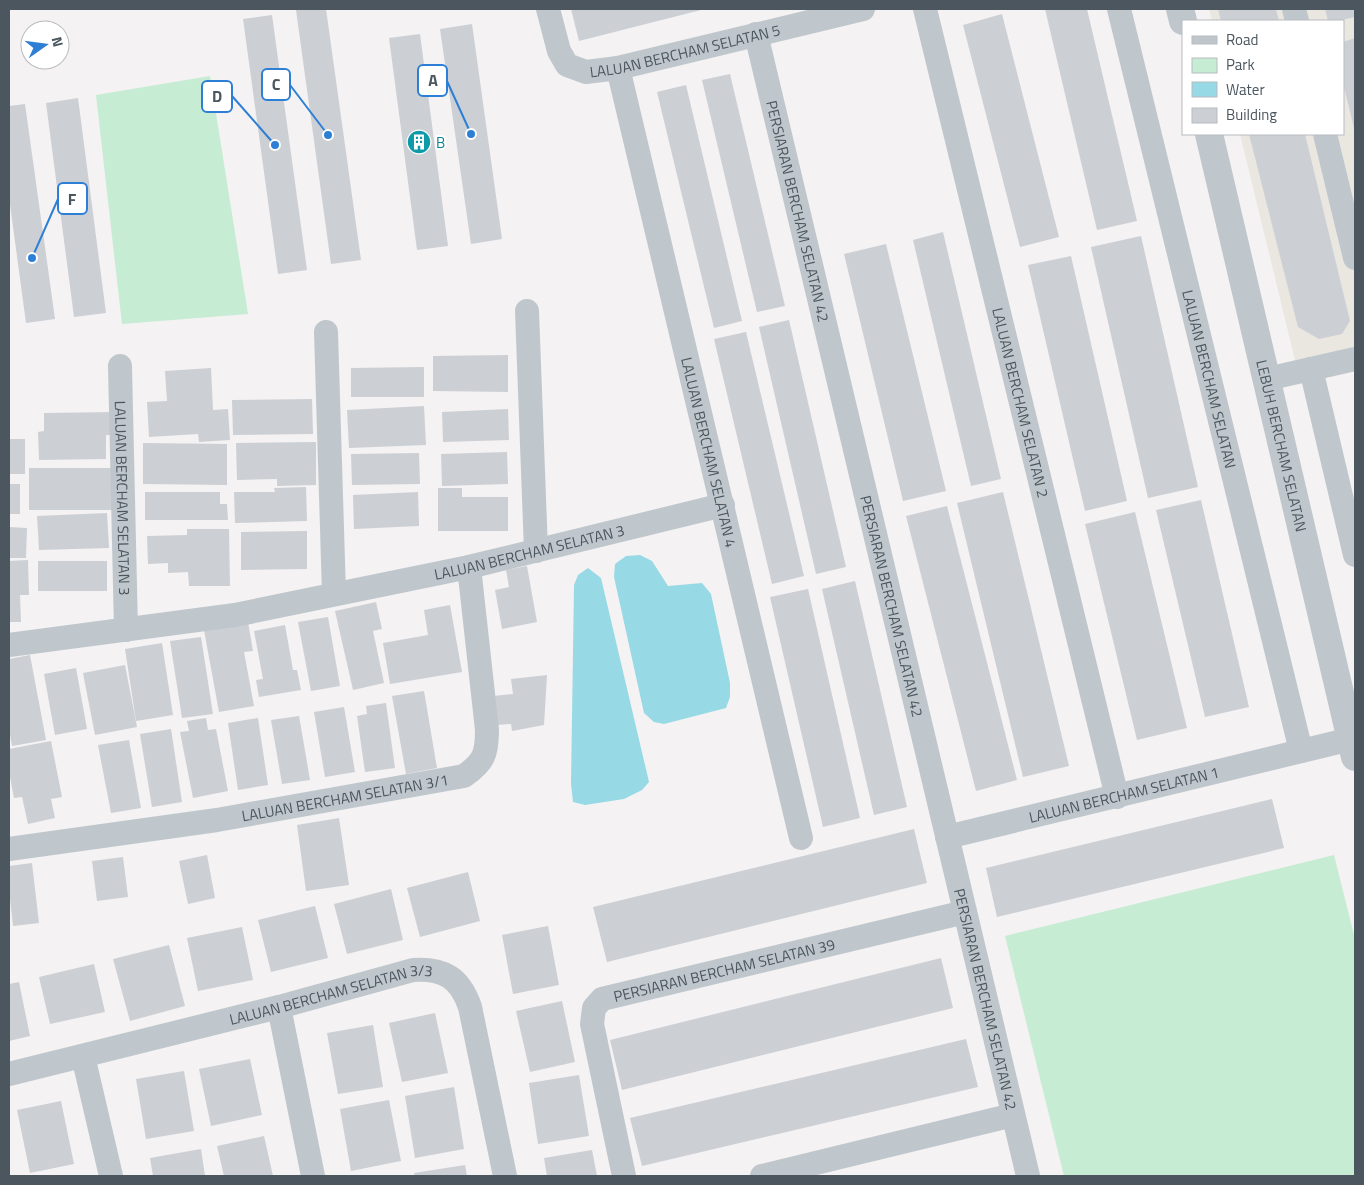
<svg xmlns="http://www.w3.org/2000/svg" width="1364" height="1185" font-family="'Titillium Web',sans-serif">
<rect width="100%" height="100%" fill="#f4f2f2"/>
<!-- commercial -->
<polygon fill="#e9e7e0" points="1209,9 1355,9 1355,354 1297,368 1240,134 1343,134 1343,21 1212,21"/>
<!-- green -->
<g fill="#c6ecd3">
<polygon points="210,76 248,314 122,324 96,95"/>
<polygon points="1334,855 1355,939 1355,1176 1064,1176 1005,936"/>
</g>
<!-- water -->
<g fill="#97d9e5">
<polygon points="640,555 652,561 668,586 702,583 711,594 730,683 730,697 726,708 664,724 654,722 644,713 614,577 615,564 626,556"/>
<polygon points="588,568 601,578 649,782 642,790 624,799 585,805 573,802 571,784 574,585 578,575"/>
</g>
<!-- building -->
<g fill="#cccfd4">
<polygon points="305,9 326,9 361,260 331,264 296,10"/>
<polygon points="571,9 705,9 579,41"/>
<polygon points="1045,9 1087,9 1137,221 1097,230"/>
<polygon points="1218,9 1276,9 1279,21 1221,21"/>
<polygon points="1325,9 1355,9 1355,17 1337,21 1328,21"/>
<polygon points="1002,14 1059,237 1020,247 963,25"/>
<polygon points="272,15 307,270 278,274 243,19"/>
<polygon points="472,24 502,239 471,244 440,29"/>
<polygon points="420,34 448,246 417,250 389,38"/>
<polygon points="1355,38 1355,132 1343,83 1343,42"/>
<polygon points="730,74 785,306 757,312 702,80"/>
<polygon points="686,85 742,321 714,328 657,92"/>
<polygon points="78,98 106,313 74,317 46,103"/>
<polygon points="25,104 55,319 26,323 9,197 9,106"/>
<polygon points="1249,134 1305,134 1350,321 1342,334 1319,339 1298,327"/>
<polygon points="943,232 1001,479 971,486 913,240"/>
<polygon points="1141,236 1198,487 1148,498 1091,247"/>
<polygon points="886,244 946,491 903,501 844,254"/>
<polygon points="1071,256 1127,501 1085,511 1028,265"/>
<polygon points="789,320 846,567 816,574 759,327"/>
<polygon points="746,332 804,576 772,584 714,339"/>
<polygon points="508,355 508,392 433,391 433,356"/>
<polygon points="424,367 424,397 351,397 351,368"/>
<polygon points="211,368 213,410 228,409 230,440 199,442 198,434 149,437 147,402 167,401 165,371"/>
<polygon points="312,399 313,434 233,435 232,400"/>
<polygon points="424,406 426,445 349,448 347,410"/>
<polygon points="508,409 509,440 443,442 442,412"/>
<polygon points="115,412 115,435 106,435 106,459 39,460 38,432 44,431 44,413"/>
<rect x="9" y="439" width="16" height="35"/>
<polygon points="316,442 316,485 277,486 277,479 237,480 236,443"/>
<polygon points="143,443 227,444 227,485 143,484"/>
<polygon points="507,452 508,484 442,486 441,454"/>
<polygon points="419,453 420,484 352,485 351,454"/>
<rect x="29" y="468" width="85" height="42"/>
<rect x="9" y="484" width="11" height="30"/>
<polygon points="306,487 307,521 235,523 234,492 275,492 274,488"/>
<polygon points="438,488 462,488 462,497 508,497 508,531 438,531"/>
<polygon points="145,492 220,492 220,504 227,504 228,520 145,520"/>
<polygon points="418,492 419,526 354,529 353,495"/>
<polygon points="1003,492 1069,766 1023,777 957,503"/>
<polygon points="1201,500 1249,707 1205,717 1156,510"/>
<polygon points="947,506 1017,780 976,791 906,516"/>
<polygon points="1135,512 1187,728 1137,740 1085,524"/>
<polygon points="107,513 109,548 39,550 37,516"/>
<polygon points="9,527 27,528 26,558 9,558"/>
<polygon points="187,529 229,529 230,586 189,586 188,572 168,573 168,563 148,564 147,536 187,535"/>
<polygon points="307,531 307,569 241,570 241,532"/>
<polygon points="28,560 29,595 20,595 21,622 9,622 9,561"/>
<rect x="38" y="561" width="69" height="30"/>
<polygon points="527,566 537,622 502,629 495,590 509,587 506,570"/>
<polygon points="855,581 907,807 874,815 822,589"/>
<polygon points="808,589 860,818 823,827 770,597"/>
<polygon points="376,602 382,629 373,631 384,683 353,690 335,611"/>
<polygon points="450,605 462,672 390,684 383,643 428,635 424,610"/>
<polygon points="328,617 340,686 311,691 298,622"/>
<polygon points="248,622 253,651 244,652 254,706 219,712 204,630"/>
<polygon points="285,625 293,670 297,670 301,690 259,697 256,680 263,679 254,631"/>
<polygon points="201,637 213,714 182,718 170,641"/>
<polygon points="162,643 173,715 136,721 125,649"/>
<polygon points="30,655 46,740 12,746 9,729 9,659"/>
<polygon points="125,665 137,727 95,735 83,673"/>
<polygon points="76,668 87,729 55,735 44,674"/>
<polygon points="547,675 544,725 512,731 511,724 496,725 493,696 513,694 511,679"/>
<polygon points="424,691 437,768 406,774 392,696"/>
<polygon points="386,703 395,768 365,772 357,716 367,714 366,706"/>
<polygon points="344,707 355,772 325,777 314,712"/>
<polygon points="299,716 310,780 282,784 271,720"/>
<polygon points="206,718 208,730 216,729 228,791 193,798 180,732 189,731 187,721"/>
<polygon points="258,718 268,785 238,790 228,723"/>
<polygon points="171,729 182,802 152,807 140,734"/>
<polygon points="129,740 141,808 111,813 98,745"/>
<polygon points="51,741 62,797 51,799 55,818 28,824 22,797 14,798 9,772 9,749"/>
<polygon points="1272,799 1284,848 997,917 986,868"/>
<polygon points="339,818 349,885 306,891 297,825"/>
<polygon points="914,829 927,883 607,962 593,907"/>
<polygon points="207,855 215,898 188,904 179,861"/>
<polygon points="123,857 128,897 97,901 92,861"/>
<polygon points="32,863 39,923 13,926 9,890 9,866"/>
<polygon points="468,872 480,921 420,937 407,888"/>
<polygon points="391,889 403,940 347,954 334,904"/>
<polygon points="315,906 328,958 271,972 258,920"/>
<polygon points="548,926 559,985 513,994 502,935"/>
<polygon points="242,927 253,980 198,991 187,938"/>
<polygon points="169,945 185,1006 130,1021 113,959"/>
<polygon points="941,958 953,1008 622,1090 610,1040"/>
<polygon points="94,964 105,1012 50,1024 39,977"/>
<polygon points="19,982 30,1036 9,1041 9,984"/>
<polygon points="562,1001 575,1062 530,1072 516,1011"/>
<polygon points="435,1013 448,1073 402,1082 389,1023"/>
<polygon points="373,1025 383,1087 338,1094 327,1033"/>
<polygon points="966,1039 978,1087 642,1166 630,1118"/>
<polygon points="250,1059 262,1115 211,1126 199,1069"/>
<polygon points="184,1071 194,1131 146,1139 136,1079"/>
<polygon points="579,1075 589,1136 538,1144 529,1083"/>
<polygon points="454,1087 464,1149 415,1158 405,1096"/>
<polygon points="389,1100 401,1161 351,1171 340,1109"/>
<polygon points="61,1101 74,1164 30,1173 17,1110"/>
<polygon points="264,1136 273,1176 224,1176 217,1146"/>
<polygon points="201,1149 205,1176 153,1176 150,1158"/>
<polygon points="592,1150 597,1176 547,1176 544,1158"/>
<polygon points="465,1165 467,1176 415,1176 414,1173"/>
</g>
<g fill="none" stroke-linecap="round" stroke-linejoin="round">
<!-- minor -->
<g stroke="#bfc7cd" stroke-width="24">
<path id="s1" d="M548,9L559,51L567,65L586,72L618,68L863,9"/>
<path id="s2" d="M925,9L1117,797"/>
<path id="s3" d="M1119,9L1301,751"/>
<polyline points="1294,9 1297,21"/>
<path id="s4" d="M756,34L1028,1176"/>
<path id="s5" d="M618,68L801,838"/>
<polyline points="1325,134 1355,258"/>
<polyline points="527,311 536,551"/>
<polyline points="326,332 334,594"/>
<path id="s6" d="M120,366L126,630"/>
<polyline points="1311,369 1355,555"/>
<polyline points="1267,379 1355,359"/>
<path id="s7" d="M9,645L235,615L469,567L723,505"/>
<path id="s8" d="M947,837L1351,739"/>
<path id="s9" d="M9,849L217,820L464,776C484,762 487,754 487,730L469,567"/>
<polyline points="279,1007 313,1176"/>
<polyline points="83,1056 111,1176"/>
<path id="s10" d="M9,1074L279,1007L413,970C444,968 460,978 470,1007L505,1176"/>
<path id="s11" d="M624,1176L592,1024L594,1008L602,999L965,912"/>
<polyline points="762,1176 1013,1115"/>
</g>
<!-- tertiary -->
<g stroke="#bfc7cd" stroke-width="28">
<polyline points="1180,9 1183,21"/>
<path id="s12" d="M1209,134L1355,757"/>
</g>
</g>
<!-- icons -->
<defs>
<g id="building-disc" transform="scale(1.25)"><circle r="9.5" fill="#0f9aa8" stroke="#fff"/><path d="M-4-6H4V6H1V3H-1V6H-4ZM-2.5-4.3h1.7v1.8h-1.7ZM.8-4.3h1.7v1.8H.8ZM-2.5-1h1.7V.8h-1.7ZM.8-1h1.7V.8H.8Z" fill="#fff"/></g>
</defs>
<g fill-rule="evenodd">
<use href="#building-disc" x="419" y="142"/>
</g>
<g text-anchor="middle" dominant-baseline="central" stroke-width="4" stroke-linejoin="round" paint-order="stroke">
<!-- street labels -->
<g font-size="15" fill="#4b565e" stroke="#fff">
<text stroke="none"><textPath href="#s1" startOffset="181">LALUAN BERCHAM SELATAN 5</textPath></text>
<text stroke="none"><textPath href="#s4" startOffset="182">PERSIARAN BERCHAM SELATAN 42</textPath></text>
<text stroke="none"><textPath href="#s3" startOffset="381">LALUAN BERCHAM SELATAN</textPath></text>
<text stroke="none"><textPath href="#s2" startOffset="405">LALUAN BERCHAM SELATAN 2</textPath></text>
<text stroke="none"><textPath href="#s12" startOffset="320">LEBUH BERCHAM SELATAN</textPath></text>
<text stroke="none"><textPath href="#s5" startOffset="395">LALUAN BERCHAM SELATAN 4</textPath></text>
<text stroke="none"><textPath href="#s6" startOffset="132">LALUAN BERCHAM SELATAN 3</textPath></text>
<text stroke="none"><textPath href="#s7" startOffset="529">LALUAN BERCHAM SELATAN 3</textPath></text>
<text stroke="none"><textPath href="#s4" startOffset="588">PERSIARAN BERCHAM SELATAN 42</textPath></text>
<text stroke="none"><textPath href="#s8" startOffset="182">LALUAN BERCHAM SELATAN 1</textPath></text>
<text stroke="none"><textPath href="#s9" startOffset="340">LALUAN BERCHAM SELATAN 3/1</textPath></text>
<text stroke="none"><textPath href="#s11" startOffset="309">PERSIARAN BERCHAM SELATAN 39</textPath></text>
<text stroke="none"><textPath href="#s10" startOffset="332">LALUAN BERCHAM SELATAN 3/3</textPath></text>
<text stroke="none"><textPath href="#s4" startOffset="992">PERSIARAN BERCHAM SELATAN 42</textPath></text>
</g>
<!-- culture labels -->
<g font-size="15" fill="#0d838f" stroke="#fff" text-anchor="start">
<text x="436" y="142">B</text>
</g>
</g>
<!-- callouts -->
<path fill="none" stroke="#2c7fd5" stroke-width="2" d="M471 134L447 81M328 135L290 85M275 145L232 96M32 258L58 199"/>
<g fill="#2c7fd5" stroke="#fff" stroke-width="2">
<circle cx="471" cy="134" r="5"/>
<circle cx="328" cy="135" r="5"/>
<circle cx="275" cy="145" r="5"/>
<circle cx="32" cy="258" r="5"/>
</g>
<g fill="#fff" stroke="#2c7fd5" stroke-width="2">
<rect x="418" y="65" width="29" height="31" rx="5"/>
<rect x="262" y="69" width="28" height="31" rx="5"/>
<rect x="202" y="81" width="30" height="31" rx="5"/>
<rect x="58" y="183" width="29" height="31" rx="5"/>
</g>
<g font-size="16" text-anchor="middle" font-weight="bold" fill="#4b565e">
<text x="433" y="86">A</text>
<text x="276" y="90">C</text>
<text x="217" y="102">D</text>
<text x="72" y="205">F</text>
</g>
<!-- border -->
<rect width="1364" height="1185" fill="none" stroke="#4b565e" stroke-width="20"/>
<!-- legend -->
<rect x="1182" y="20" width="162" height="115" fill="#ffffff" stroke="#b7bbbf"/>
<rect x="1192" y="36" width="25" height="8" fill="#bfc7cd" stroke="#b7bbbf"/>
<text x="1226" y="45" font-size="15" fill="#4b565e">Road</text>
<rect x="1192" y="58" width="25" height="15" fill="#c6ecd3" stroke="#b7bbbf"/>
<text x="1226" y="70" font-size="15" fill="#4b565e">Park</text>
<rect x="1192" y="82" width="25" height="15" fill="#97d9e5" stroke="#b7bbbf"/>
<text x="1226" y="95" font-size="15" fill="#4b565e">Water</text>
<rect x="1192" y="108" width="25" height="15" fill="#cccfd4" stroke="#b7bbbf"/>
<text x="1226" y="120" font-size="15" fill="#4b565e">Building</text>
<!-- north arrow -->
<g transform="translate(45 45) rotate(76)"><circle r="24" fill="#ffffff" stroke="#b7bbbf"/>
<path d="M0-4L9 19L0 12L-9 19Z" fill="#2c7fd5"/>
<text y="-8" font-size="14" font-weight="bold" text-anchor="middle" fill="#4b565e">N</text>
</g>
</svg>
